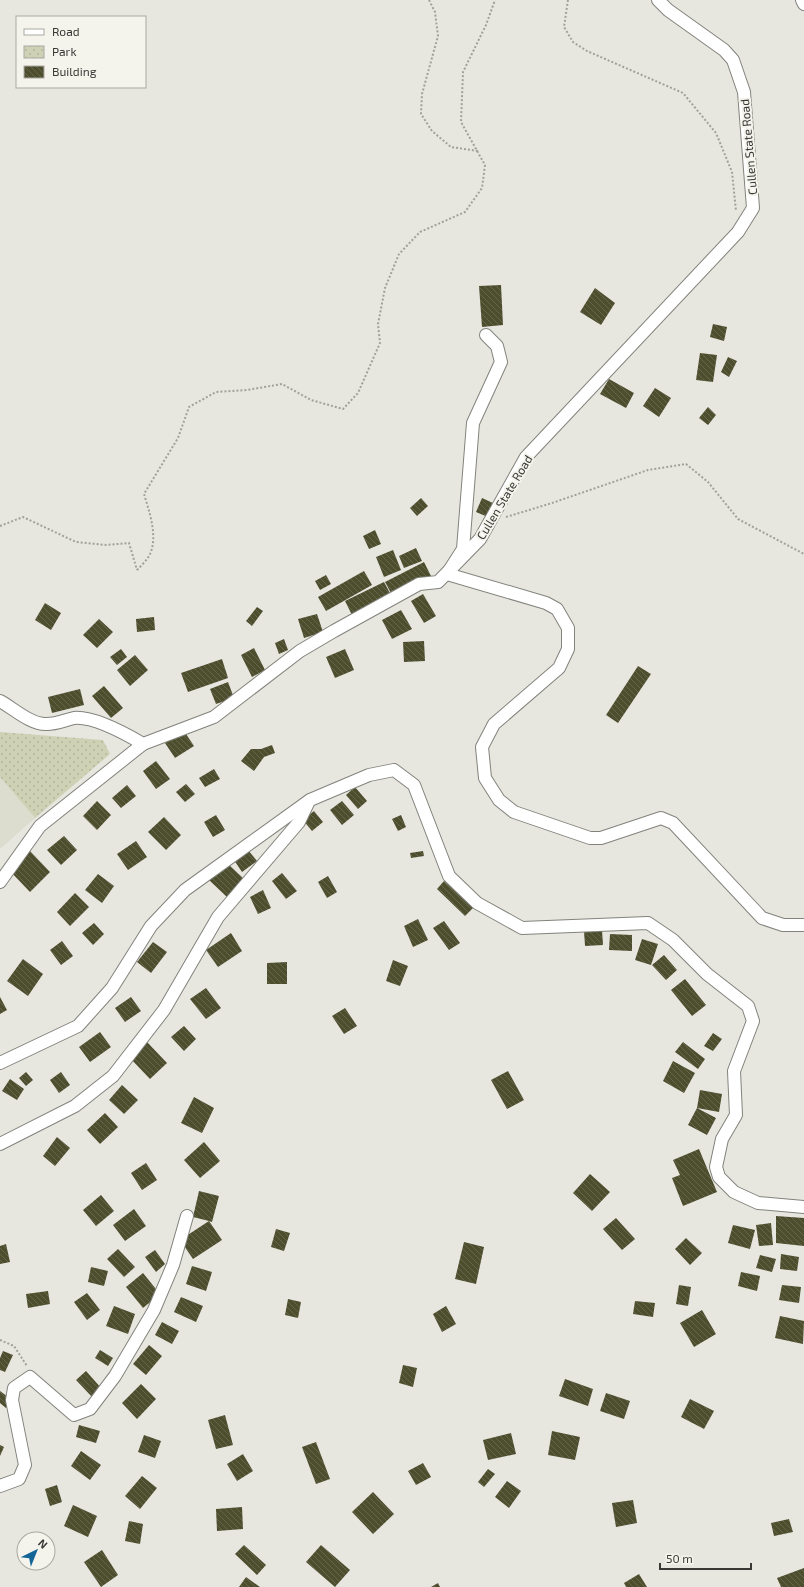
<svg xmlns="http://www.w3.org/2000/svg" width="804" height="1587" font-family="'Exo 2',sans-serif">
<defs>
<pattern id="park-dots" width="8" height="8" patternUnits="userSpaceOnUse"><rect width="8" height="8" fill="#cfd1b5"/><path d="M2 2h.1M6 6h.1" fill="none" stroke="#b2b49c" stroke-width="1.8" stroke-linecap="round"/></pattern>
<pattern id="building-back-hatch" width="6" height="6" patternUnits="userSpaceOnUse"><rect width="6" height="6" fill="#4d4e2e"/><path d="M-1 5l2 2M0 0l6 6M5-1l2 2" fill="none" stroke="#65654c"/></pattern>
</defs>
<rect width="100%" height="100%" fill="#e7e7e0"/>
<!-- built -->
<polygon fill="#dcddcf" points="0,777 35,818 0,849"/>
<!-- park -->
<polygon fill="url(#park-dots)" points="0,732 103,740 110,754 35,818 0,777"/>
<!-- building -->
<g fill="url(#building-back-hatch)">
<polygon points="501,285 503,325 482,327 479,286"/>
<polygon points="595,288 615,303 601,325 580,312"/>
<polygon points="713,324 727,327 724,341 710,337"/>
<polygon points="700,353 717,355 713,382 696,380"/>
<polygon points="728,357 737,361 729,377 721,372"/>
<polygon points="609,379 634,393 626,408 600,394"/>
<polygon points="655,388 671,398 659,417 643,406"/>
<polygon points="708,407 716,415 708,425 699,418"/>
<polygon points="421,498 428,506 417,516 410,508"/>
<polygon points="482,498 493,503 488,517 476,512"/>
<polygon points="375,530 381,544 369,549 363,536"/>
<polygon points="416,548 422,561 404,568 399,556"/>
<polygon points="393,550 401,570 384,577 376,557"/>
<polygon points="424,562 432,578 393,597 385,582"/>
<polygon points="364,571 372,585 326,611 318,597"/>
<polygon points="326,575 331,584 320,590 315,581"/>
<polygon points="384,582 392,597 353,617 345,601"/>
<polygon points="423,594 436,616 424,623 411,601"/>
<polygon points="45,603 61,613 51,630 35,620"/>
<polygon points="257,607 263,611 252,626 246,621"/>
<polygon points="401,610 412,629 392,639 382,620"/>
<polygon points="317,614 323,632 304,638 298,619"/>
<polygon points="154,617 155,630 137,632 136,619"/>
<polygon points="99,619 113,632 97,648 83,635"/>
<polygon points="284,639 288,650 279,654 275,643"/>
<polygon points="424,641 425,661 404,662 403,642"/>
<polygon points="254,648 265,670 252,677 241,655"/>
<polygon points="121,649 127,657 117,665 110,657"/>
<polygon points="345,649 354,670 335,678 326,657"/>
<polygon points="135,655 148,670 130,686 117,670"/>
<polygon points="222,659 228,678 188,692 181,673"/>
<polygon points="638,666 651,674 618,723 606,715"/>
<polygon points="228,682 234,698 216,704 210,689"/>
<polygon points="104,686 123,708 111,718 92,696"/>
<polygon points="80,689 84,705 52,713 48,697"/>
<polygon points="184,731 194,746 175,758 165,743"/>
<polygon points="272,745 275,753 264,757 254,771 241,761 251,749 261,749"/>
<polygon points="156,761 170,779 156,789 143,771"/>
<polygon points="214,769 220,779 205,787 199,778"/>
<polygon points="186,784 195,794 185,802 176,792"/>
<polygon points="127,785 136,796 121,808 112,798"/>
<polygon points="355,787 367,801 358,809 346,795"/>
<polygon points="97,801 111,815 97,830 83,816"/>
<polygon points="342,801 354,815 342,825 330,810"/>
<polygon points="314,811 323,822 312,831 303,820"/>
<polygon points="216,815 225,830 213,837 204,822"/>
<polygon points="401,815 406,827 398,831 392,819"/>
<polygon points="164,817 181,835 166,850 148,832"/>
<polygon points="64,836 77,850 61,865 47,850"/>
<polygon points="136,841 147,857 128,870 117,854"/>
<polygon points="29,850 50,872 30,892 9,870"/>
<polygon points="248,850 257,861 242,872 234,860"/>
<polygon points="423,851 424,856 411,858 410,853"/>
<polygon points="225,861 245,880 228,898 208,879"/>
<polygon points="282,873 297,891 286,899 272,881"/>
<polygon points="98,874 114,886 102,903 85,890"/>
<polygon points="328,876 337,892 327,898 318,882"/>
<polygon points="444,881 473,908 465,916 437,889"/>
<polygon points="263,890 271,908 258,914 250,897"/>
<polygon points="75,893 89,907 70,926 57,912"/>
<polygon points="418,919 428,940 413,947 404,926"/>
<polygon points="444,921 460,943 449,950 433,928"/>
<polygon points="94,923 104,934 93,945 82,933"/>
<polygon points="602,930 603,945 585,946 584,931"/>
<polygon points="231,933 242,951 218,967 206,950"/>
<polygon points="610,934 632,935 632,951 609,950"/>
<polygon points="642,939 658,944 651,965 635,960"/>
<polygon points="62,941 73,956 61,965 50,950"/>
<polygon points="153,942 167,952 151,973 137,962"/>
<polygon points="664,955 677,970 666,980 652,965"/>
<polygon points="23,959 43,974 28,996 7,981"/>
<polygon points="393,960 408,966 400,986 386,981"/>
<polygon points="287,962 287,984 267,984 267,963"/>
<polygon points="685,979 706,1005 692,1016 671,990"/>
<polygon points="206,988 221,1008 206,1019 190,999"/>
<polygon points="0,997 7,1010 0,1014"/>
<polygon points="131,997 141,1011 125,1022 115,1008"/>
<polygon points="345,1008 357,1026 344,1034 332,1016"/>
<polygon points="184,1026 196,1039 184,1051 171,1037"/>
<polygon points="100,1032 111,1047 90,1062 79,1047"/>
<polygon points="713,1033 722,1039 713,1051 704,1046"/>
<polygon points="147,1042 167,1063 150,1079 130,1058"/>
<polygon points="683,1042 705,1059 698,1069 675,1052"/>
<polygon points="673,1061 695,1073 684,1093 663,1081"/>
<polygon points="508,1071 524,1100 507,1109 491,1080"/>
<polygon points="26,1072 33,1080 26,1086 19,1078"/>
<polygon points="61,1072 70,1085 59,1093 50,1080"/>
<polygon points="10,1079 24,1089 17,1100 2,1091"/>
<polygon points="122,1085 138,1100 124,1114 109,1100"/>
<polygon points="700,1090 722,1094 719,1112 697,1108 716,1118 707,1135 688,1125 697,1108"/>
<polygon points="194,1097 214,1108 202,1133 181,1123"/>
<polygon points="105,1113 118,1127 100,1144 87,1130"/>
<polygon points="57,1137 70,1148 55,1166 43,1156"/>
<polygon points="204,1142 220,1161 200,1178 184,1160"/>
<polygon points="699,1149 717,1192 683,1206 672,1178 680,1175 673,1160"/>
<polygon points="146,1163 157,1180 142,1190 131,1173"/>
<polygon points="590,1174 610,1192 592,1211 573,1193"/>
<polygon points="199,1191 219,1196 212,1222 209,1221 222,1240 193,1259 180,1240 209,1221 193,1217"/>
<polygon points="101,1195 114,1211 96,1226 83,1210"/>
<polygon points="134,1209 146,1226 125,1241 113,1225"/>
<polygon points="776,1216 804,1218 804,1246 776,1243"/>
<polygon points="616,1218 635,1239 622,1250 603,1229"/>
<polygon points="771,1223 773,1245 759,1246 756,1225"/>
<polygon points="733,1225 755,1230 750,1249 728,1243"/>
<polygon points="276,1229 290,1233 284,1251 271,1247"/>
<polygon points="686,1238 702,1253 690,1265 675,1249"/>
<polygon points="464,1242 484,1247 476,1284 455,1279"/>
<polygon points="6,1244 10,1262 0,1264 0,1246"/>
<polygon points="118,1249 135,1267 124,1277 107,1259"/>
<polygon points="155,1250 165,1264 156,1272 145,1257"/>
<polygon points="781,1254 799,1257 797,1271 780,1269"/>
<polygon points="760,1255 776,1259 772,1272 756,1268"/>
<polygon points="192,1266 212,1272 206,1291 186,1284"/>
<polygon points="91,1267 108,1271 104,1286 88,1282"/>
<polygon points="741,1272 760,1276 757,1291 738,1286"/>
<polygon points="143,1273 160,1294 143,1308 126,1287"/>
<polygon points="679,1285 691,1287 688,1306 676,1304"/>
<polygon points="782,1285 801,1287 799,1303 779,1300"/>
<polygon points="48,1291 50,1304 28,1308 26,1294"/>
<polygon points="87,1293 100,1310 87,1320 74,1302"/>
<polygon points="181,1297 203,1306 196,1322 174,1312"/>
<polygon points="288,1299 301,1302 298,1318 285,1315"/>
<polygon points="635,1301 655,1303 653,1317 633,1314"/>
<polygon points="114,1306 135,1314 128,1334 106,1326"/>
<polygon points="446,1306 456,1324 442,1332 433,1314"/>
<polygon points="702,1310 716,1334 694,1347 680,1323"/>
<polygon points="780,1316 804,1321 803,1344 775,1338"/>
<polygon points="162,1322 179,1331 172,1344 155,1335"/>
<polygon points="149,1345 162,1356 146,1375 133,1364"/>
<polygon points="100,1350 113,1358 108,1366 95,1358"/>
<polygon points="3,1351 13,1355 5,1372 0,1370 0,1358"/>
<polygon points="403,1365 417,1368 413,1387 399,1383"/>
<polygon points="86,1371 102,1389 93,1398 76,1380"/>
<polygon points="565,1379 593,1389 588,1406 559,1396"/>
<polygon points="141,1384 156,1399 137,1419 122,1403"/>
<polygon points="0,1391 12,1400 6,1408 0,1403"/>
<polygon points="606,1393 630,1401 624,1419 600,1411"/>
<polygon points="690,1399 714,1411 704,1429 681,1417"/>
<polygon points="225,1415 233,1445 216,1449 208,1420"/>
<polygon points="79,1425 100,1431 96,1443 76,1437"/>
<polygon points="552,1431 580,1437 575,1460 548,1455"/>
<polygon points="511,1433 516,1454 488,1460 483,1440"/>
<polygon points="144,1435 161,1441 155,1458 138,1452"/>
<polygon points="316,1442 330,1479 316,1484 302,1447"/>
<polygon points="0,1445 4,1447 0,1456"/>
<polygon points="81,1451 101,1465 90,1480 71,1466"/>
<polygon points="243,1454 253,1471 237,1481 227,1464"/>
<polygon points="423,1463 431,1477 416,1485 408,1471"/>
<polygon points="488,1469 495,1474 484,1487 478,1482"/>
<polygon points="142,1476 157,1488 140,1509 125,1496"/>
<polygon points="507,1481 521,1491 509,1508 495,1497"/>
<polygon points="57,1485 62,1502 50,1506 45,1489"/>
<polygon points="373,1492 394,1514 373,1534 352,1512"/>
<polygon points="633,1500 637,1523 616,1527 612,1503"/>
<polygon points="73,1505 97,1516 88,1537 64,1526"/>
<polygon points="242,1507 243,1529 217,1531 216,1509"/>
<polygon points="789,1519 793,1532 774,1536 771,1523"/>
<polygon points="129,1521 143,1524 140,1544 125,1541"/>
<polygon points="244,1545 266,1565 257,1575 235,1554"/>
<polygon points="321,1545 350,1570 335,1587 306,1562"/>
<polygon points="102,1550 118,1575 101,1587 84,1562"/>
<polygon points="804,1568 804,1587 781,1587 777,1578"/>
<polygon points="639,1574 647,1587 626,1587 624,1583"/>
<polygon points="246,1577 260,1587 239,1587"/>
<polygon points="438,1583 440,1587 431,1587"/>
</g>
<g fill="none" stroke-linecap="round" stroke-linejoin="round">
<!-- minor casing -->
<g stroke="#83837d" stroke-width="14">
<g id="minor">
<polyline points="802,0 804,4"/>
<polyline points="486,335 497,346 501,362 473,423 463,549 447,574 546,603 557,609 568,628 568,649 559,668 494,724 482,747 485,778 499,800 514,812 590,838 601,838 661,818 673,823 762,918 783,925 804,925"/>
<path d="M0,701C13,708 31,725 47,724C56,724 65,720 74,718C94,716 126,734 143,744L214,717L300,651L334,631L419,584L438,582L480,539L526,457L738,232L753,208L744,92L733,60L724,50L668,10L658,0"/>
<polyline points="0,882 40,826 143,744"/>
<polyline points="0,1063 78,1026 112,988 151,926 185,890 310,800 369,775 394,770 414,785 449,876 477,903 522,928 648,923 673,940 707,974 748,1006 753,1021 734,1071 736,1115 722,1139 716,1167 719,1177 734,1192 758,1203 804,1207"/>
<polyline points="0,1144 75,1106 113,1076 164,1010 218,917 299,822 309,801"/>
<polyline points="0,1486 19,1479 25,1465 12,1400 14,1388 30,1377 74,1415 90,1409 115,1376 154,1310 173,1265 187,1216"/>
</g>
</g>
<!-- path -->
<g stroke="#a1a19c" stroke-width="2" stroke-dasharray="2 2" stroke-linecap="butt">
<polyline points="429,0 435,12 438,36 422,94 421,114 432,131 451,147 478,151"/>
<polyline points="568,0 564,27 573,42 587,51 683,93 716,133 732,172 736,211"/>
<polyline points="506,517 552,503 648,470 686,464 708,482 738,519 804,554"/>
<polyline points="0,526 23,517 76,542 106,545 129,543 137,570"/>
<path d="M137,570C141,566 146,561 149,556C159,538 149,511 144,494L178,438L189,407L216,392L247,390L282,384L311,400L343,409L358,393L380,343L378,324L385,288L399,254L420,232L465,212L482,188L485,165L461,122L463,72L486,25L495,0"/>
<polyline points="0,1340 14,1346 27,1366"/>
</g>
<!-- minor -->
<use href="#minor" stroke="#fff" stroke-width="12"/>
</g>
<g text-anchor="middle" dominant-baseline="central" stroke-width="4" stroke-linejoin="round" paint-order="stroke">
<!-- street labels -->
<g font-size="12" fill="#383835" stroke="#f4f4ed">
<text transform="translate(748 147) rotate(-95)">Cullen State Road</text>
<text transform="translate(504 497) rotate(-59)">Cullen State Road</text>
</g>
</g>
<!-- legend -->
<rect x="16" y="16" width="130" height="72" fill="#f4f4ed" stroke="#a9a9a3"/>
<rect x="24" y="29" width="20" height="6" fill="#ffffff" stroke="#a9a9a3"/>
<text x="52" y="36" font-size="12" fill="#383835">Road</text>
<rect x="24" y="46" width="20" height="12" fill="url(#park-dots)" stroke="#a9a9a3"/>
<text x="52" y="56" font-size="12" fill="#383835">Park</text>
<rect x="24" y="66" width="20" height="12" fill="url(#building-back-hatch)" stroke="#a9a9a3"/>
<text x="52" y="76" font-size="12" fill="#383835">Building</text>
<!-- north arrow -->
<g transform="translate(36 1551) rotate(43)"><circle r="19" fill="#f4f4ed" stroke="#a9a9a3"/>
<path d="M0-3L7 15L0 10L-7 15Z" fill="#126596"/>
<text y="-6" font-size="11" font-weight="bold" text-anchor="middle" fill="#383835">N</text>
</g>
<!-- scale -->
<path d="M660 1563v6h91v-6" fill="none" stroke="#383835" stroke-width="2"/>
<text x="666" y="1563" font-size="12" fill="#383835" stroke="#f4f4ed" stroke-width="3" paint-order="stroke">50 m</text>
</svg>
